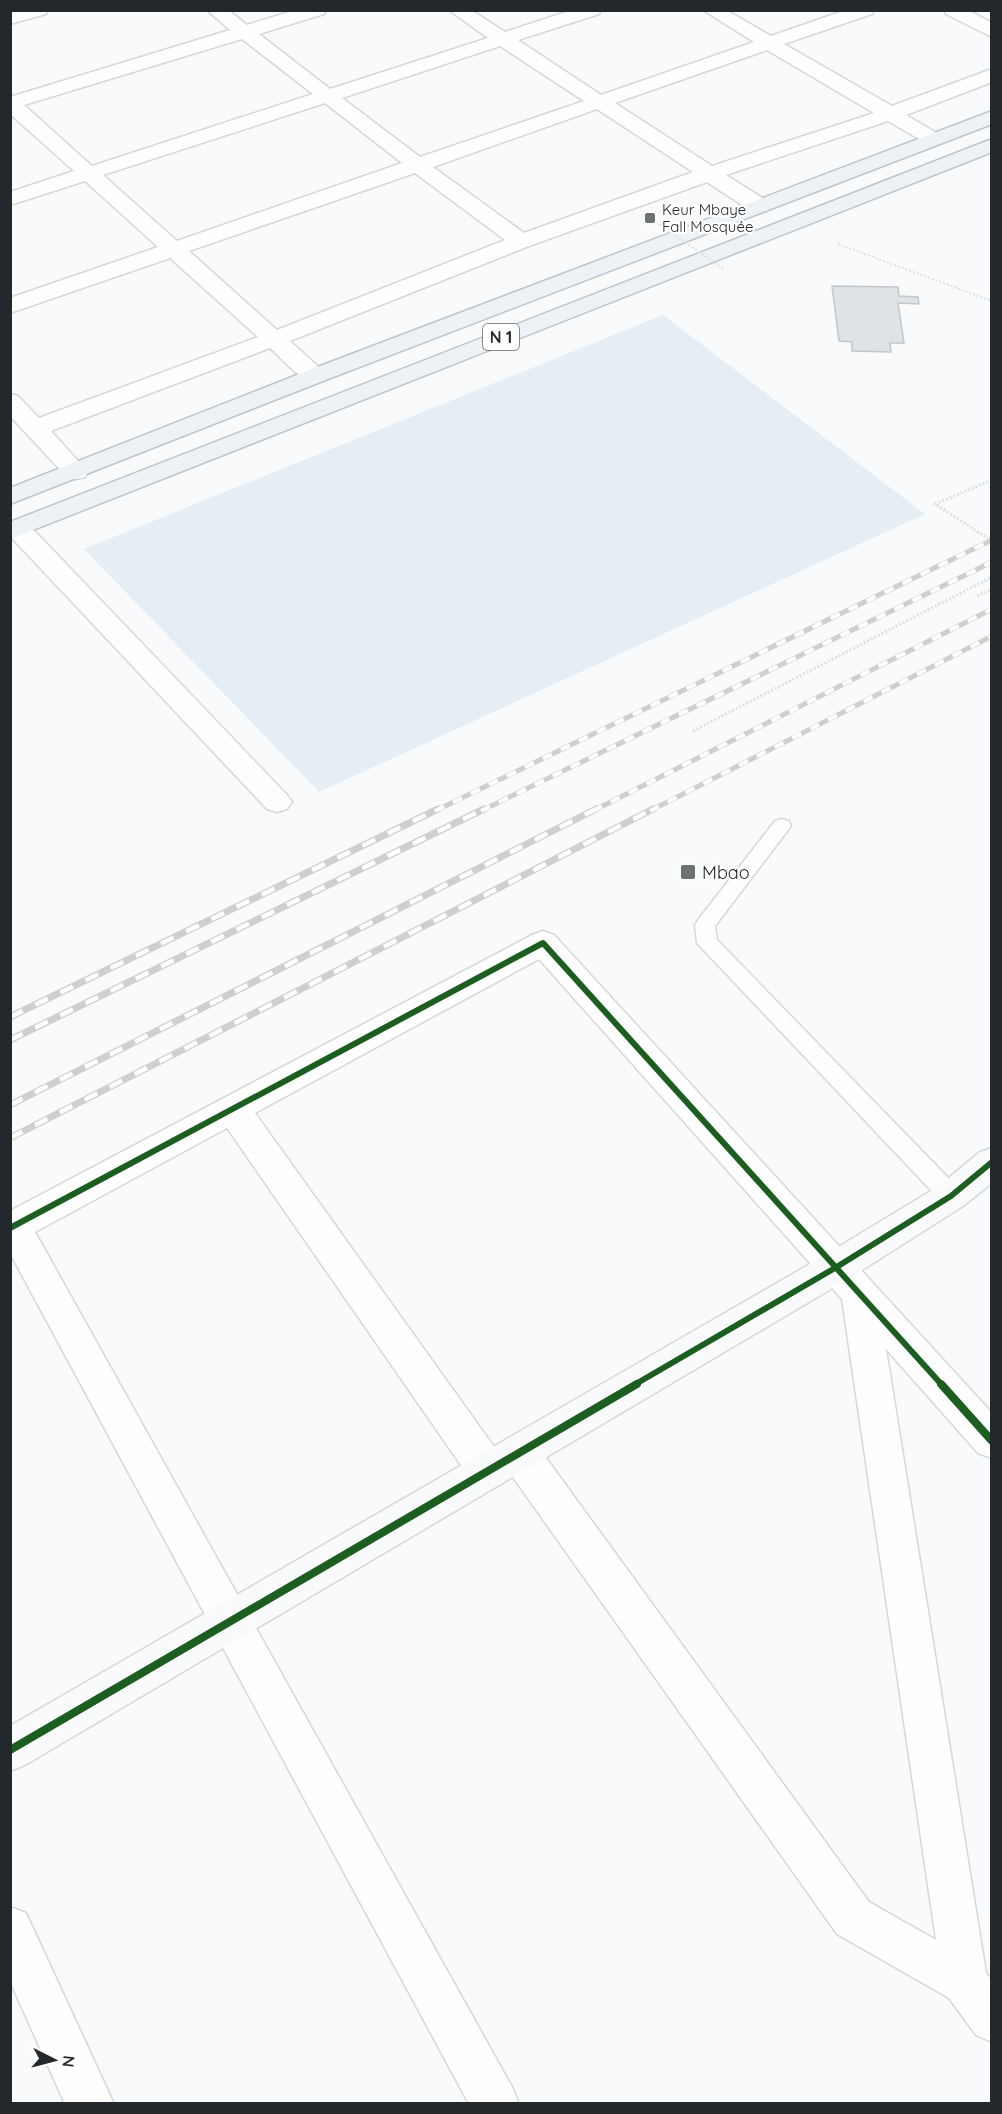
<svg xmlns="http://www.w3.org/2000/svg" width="1002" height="2114" font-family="Quicksand,sans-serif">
<rect width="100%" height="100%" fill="#f8fafb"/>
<!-- built -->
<polygon fill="#e5eef4" points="663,315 925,514 319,792 84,549"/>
<!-- building -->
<polygon fill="#dfe3e6" stroke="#c3c7ca" stroke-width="1.5" points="832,286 898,287 899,296 918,297 919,304 898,303 904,343 890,343 891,352 852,351 852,342 839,341"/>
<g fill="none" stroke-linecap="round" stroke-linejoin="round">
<!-- lane casing -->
<g stroke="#d4d8da" stroke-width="3">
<polygon id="lane" points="782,819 789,821 791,826 715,926 717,940 959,1189 962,1196 959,1203 951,1205 943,1203 697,943 695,925 698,920 775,821"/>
</g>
<!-- street casing -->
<g stroke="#d4d8da" stroke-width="3">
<g id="street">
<polygon points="18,10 48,10 46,14 10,24 10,13"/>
<path d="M207,10H228L247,25L296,10H326L324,14L259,34L330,89L488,38L449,10H471L505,32L572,10H601L599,14L518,40L601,95L754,42L703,10H726L771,36L846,10H874L872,14L784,44L892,106L992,69V82L906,115L940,135L943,139L940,143H926L888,121L726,175L767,201L770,206L767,211L759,212L751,211L707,182L529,246L290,341L323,371L327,376L323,381C302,386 285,361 270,348L51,431L88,472L85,477L76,479L67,477L10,416V394L18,396L39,418L258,337L170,258L10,313V298L158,247L85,181L10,205V192L74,171L10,114V97L230,30ZM242,39L313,94L92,166L24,105ZM500,46L584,101L420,157L342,98ZM767,50L874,113L712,166L615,103ZM325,103L402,163L177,241L103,175ZM597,109L693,172L524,233L433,167ZM415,173L505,240L277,330L189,251Z"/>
<polygon points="944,10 968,10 992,23 992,37 946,14"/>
<polygon points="17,520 26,522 287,795 292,802 287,809 277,812 267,809 10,536 10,522"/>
<polygon points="543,931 554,935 992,1413 992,1458 978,1453 886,1349 986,1973 992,1980 992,2042 976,2035 949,1998 837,1934 505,1466 500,1453 505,1440 519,1435 533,1440 869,1902 936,1940 842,1299 539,959 255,1113 502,1458 507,1471 502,1484 488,1489 474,1484 227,1128 35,1232 512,2087 519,2104 469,2104 10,1253 10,1211 532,935"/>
<polygon points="10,1907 26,1913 114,2104 65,2104 10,1981"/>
</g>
</g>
<!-- secondary casing -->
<g stroke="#d4d8da" stroke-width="3">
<polygon id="secondary" points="992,1148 992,1183 963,1206 848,1279 25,1765 10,1771 10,1726 822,1257 939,1186 980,1152"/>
</g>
<!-- highway casing -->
<g stroke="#bfc5ca" stroke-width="3">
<g id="highway">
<polygon points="992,111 992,124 323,381 10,504 10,488 307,371"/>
<polygon points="992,139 992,152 10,539 10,522"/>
</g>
</g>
<!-- path-far1 -->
<polyline stroke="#dee0e0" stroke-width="2" stroke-dasharray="2 2" stroke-linecap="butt" points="838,244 992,301"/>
<!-- path -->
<g stroke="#dee0e0" stroke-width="3" stroke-dasharray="2 2" stroke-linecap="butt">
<polyline points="977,596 992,589"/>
<polyline points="693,731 992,577"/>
</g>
<!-- lane -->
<use href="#lane" fill="#fefefe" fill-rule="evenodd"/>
<!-- street -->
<use href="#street" fill="#fefefe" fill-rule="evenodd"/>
<!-- secondary -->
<use href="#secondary" fill="#f9fafb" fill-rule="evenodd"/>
<!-- highway -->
<use href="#highway" fill="#ecf2f5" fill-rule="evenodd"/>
<!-- rail-far1 casing -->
<g stroke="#cecfcf" stroke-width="5">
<g id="rail-far1">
<polyline points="435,811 992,540"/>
<polyline points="481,811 992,562"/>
<polyline points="593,811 992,609"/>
<polyline points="650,811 992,636"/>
</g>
</g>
<!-- rail casing -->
<g stroke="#cecfcf" stroke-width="7">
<g id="rail">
<polyline points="10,1017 438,809"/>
<polyline points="10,1040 484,809"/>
<polyline points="10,1105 596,809"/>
<polyline points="10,1138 653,809"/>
</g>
</g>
<!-- rail-far1 -->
<use href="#rail-far1" stroke="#fff" stroke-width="4" stroke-dasharray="10" stroke-linecap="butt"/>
<!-- rail -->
<use href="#rail" stroke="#fff" stroke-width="4.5" stroke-dasharray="14" stroke-linecap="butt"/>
<!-- path-bridge-far1 -->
<polyline stroke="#dee0e0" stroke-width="2" stroke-dasharray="2 2" stroke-linecap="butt" points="646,215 725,270"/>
<!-- path-bridge -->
<polyline stroke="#dee0e0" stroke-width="3" stroke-dasharray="2 2" stroke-linecap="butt" points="992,480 935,504 992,541"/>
<!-- cycleway-far1 casing -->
<g stroke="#fff" stroke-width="10">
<g id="cycleway-far1">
<polyline points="10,1228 543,943 942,1385"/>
<polyline points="634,1385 835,1268 951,1196 992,1162"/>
</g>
</g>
<!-- cycleway casing -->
<g stroke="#fff" stroke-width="11">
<g id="cycleway">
<polyline points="941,1384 992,1441"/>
<polyline points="10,1750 637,1384"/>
</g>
</g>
<!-- cycleway-far1 -->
<use href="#cycleway-far1" stroke="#1b5e20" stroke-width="6"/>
<!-- cycleway -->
<use href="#cycleway" stroke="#1b5e20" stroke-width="8"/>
</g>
<!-- markers -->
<g fill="#6d7274" stroke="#fff" stroke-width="2">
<rect x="644" y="212" width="12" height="12" rx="3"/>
<rect x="680" y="864" width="16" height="16" rx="3"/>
</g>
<g text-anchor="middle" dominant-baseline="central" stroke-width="4.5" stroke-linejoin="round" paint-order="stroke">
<!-- far-poi labels -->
<g font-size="15" fill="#22282c" stroke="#fff" text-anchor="start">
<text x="662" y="209">Keur Mbaye<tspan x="662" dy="17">Fall Mosquée</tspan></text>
</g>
<!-- shield labels -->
<rect fill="#fff" stroke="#64686b" stroke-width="1.5" x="483" y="324" width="36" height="26" rx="4.5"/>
<g font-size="16" font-weight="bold" fill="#22282c">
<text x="501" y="337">N 1</text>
</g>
<!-- poi labels -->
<g font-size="18" fill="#22282c" stroke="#fff" text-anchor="start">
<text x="702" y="872">Mbao</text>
</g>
</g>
<!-- border -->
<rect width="1002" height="2114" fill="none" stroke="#22282c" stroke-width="24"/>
<!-- north arrow -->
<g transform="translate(54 2060) rotate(96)" stroke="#ffffff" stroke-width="4.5" paint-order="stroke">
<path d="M0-4.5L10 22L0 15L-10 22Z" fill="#22282c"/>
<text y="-9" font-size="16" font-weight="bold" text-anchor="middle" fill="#22282c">N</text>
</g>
</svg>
